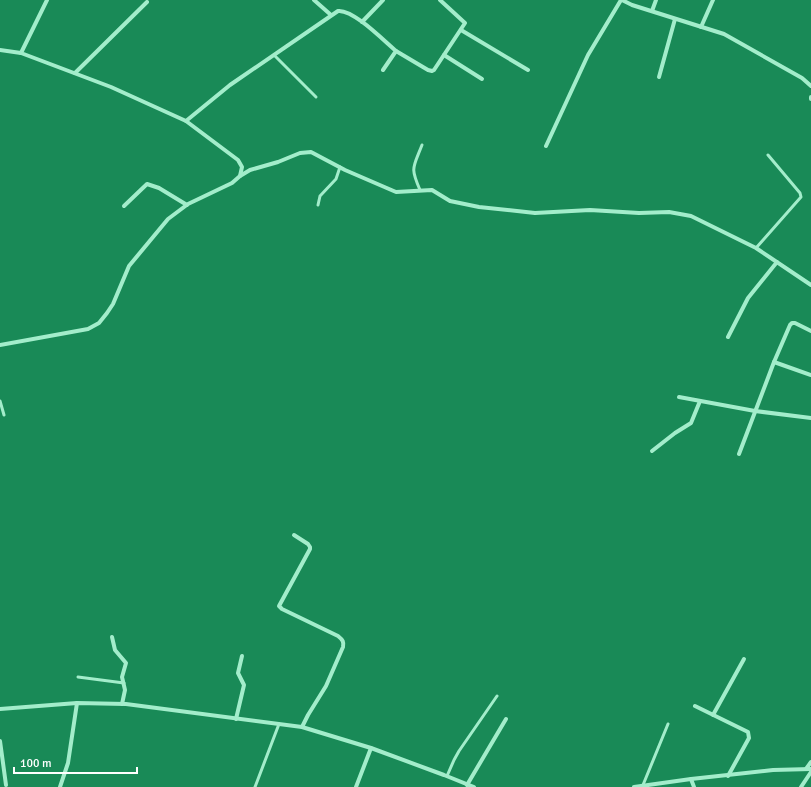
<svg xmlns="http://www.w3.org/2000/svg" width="811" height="787" font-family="Signika,sans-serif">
<rect width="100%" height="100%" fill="#198a57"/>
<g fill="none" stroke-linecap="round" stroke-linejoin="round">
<!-- lane -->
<g stroke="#a3edcb" stroke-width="3">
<polyline points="274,55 316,97"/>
<path d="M420,190C410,167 413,168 422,145"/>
<polyline points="318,205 320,196 336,179 340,167"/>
<polyline points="756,248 801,197 800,193 768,155"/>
<polyline points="0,401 4,415"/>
<polyline points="78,677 124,683"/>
<polyline points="447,776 454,760 459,751 497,696"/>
<polyline points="643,785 668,724"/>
<polyline points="255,787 279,724"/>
</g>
<!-- street -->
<g stroke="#a3edcb" stroke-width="4">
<path d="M47,0L21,53L111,87L186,121L230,85L338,11C353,9 384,41 396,51L383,70"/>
<polyline points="314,0 331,15"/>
<polyline points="622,0 632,5 724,34 802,78 811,86"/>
<polyline points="652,11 656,0"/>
<polyline points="362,22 383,0"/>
<polyline points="701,27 713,0"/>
<polyline points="461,30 528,70"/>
<polyline points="0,50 21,53"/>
<polyline points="396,51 428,70 432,71 434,70 465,23 440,0"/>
<polyline points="444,55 482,79"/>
<polyline points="75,73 147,2"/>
<polyline points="659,77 675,19"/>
<polyline points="811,97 811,99"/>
<polyline points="546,146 588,55 621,0"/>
<polyline points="240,176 250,170 278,162 300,153 311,152 345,170 396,192 432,190 450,201 479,207 535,213 590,210 639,213 669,212 691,216 756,248 811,285"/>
<polyline points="124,206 147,184 159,188 187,205"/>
<polyline points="728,337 748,298 777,262"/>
<polyline points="0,345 88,329 99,323 107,313 113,304 129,266 168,219 188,204 232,183 240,176 242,167 238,160 186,121"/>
<polyline points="774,362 811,375"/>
<polyline points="679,397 755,411 811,418"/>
<polyline points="652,451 675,433 691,423 700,401"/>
<polyline points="739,454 774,362 790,325 792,323 795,323 811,331"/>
<path d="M294,535L308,544L310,547V549L279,606L282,609L338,636C343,640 344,642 343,647L326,686L308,715L302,727"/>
<polyline points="112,637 115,650 126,663 122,677 125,690 122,704"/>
<polyline points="695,706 748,732 749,738 728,776"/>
<polyline points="0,709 77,703 126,704 302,727 371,748 444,775 474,787"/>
<polyline points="713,715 744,659"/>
<polyline points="236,719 244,685 238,673 242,656"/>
<polyline points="0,741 6,785"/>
<polyline points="806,769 811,762"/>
<polyline points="691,779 694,787"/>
<polyline points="467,785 506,719"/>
<polyline points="60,787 68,763 77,703"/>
<polyline points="356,787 371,748"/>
<polyline points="634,787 691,779 773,770 811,769"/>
<polyline points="801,787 811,772"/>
</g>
</g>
<!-- scale -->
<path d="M14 767v6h123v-6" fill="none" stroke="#ffffff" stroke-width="2"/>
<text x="20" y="767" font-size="12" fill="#ffffff" stroke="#198a57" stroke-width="3" paint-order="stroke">100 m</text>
</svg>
